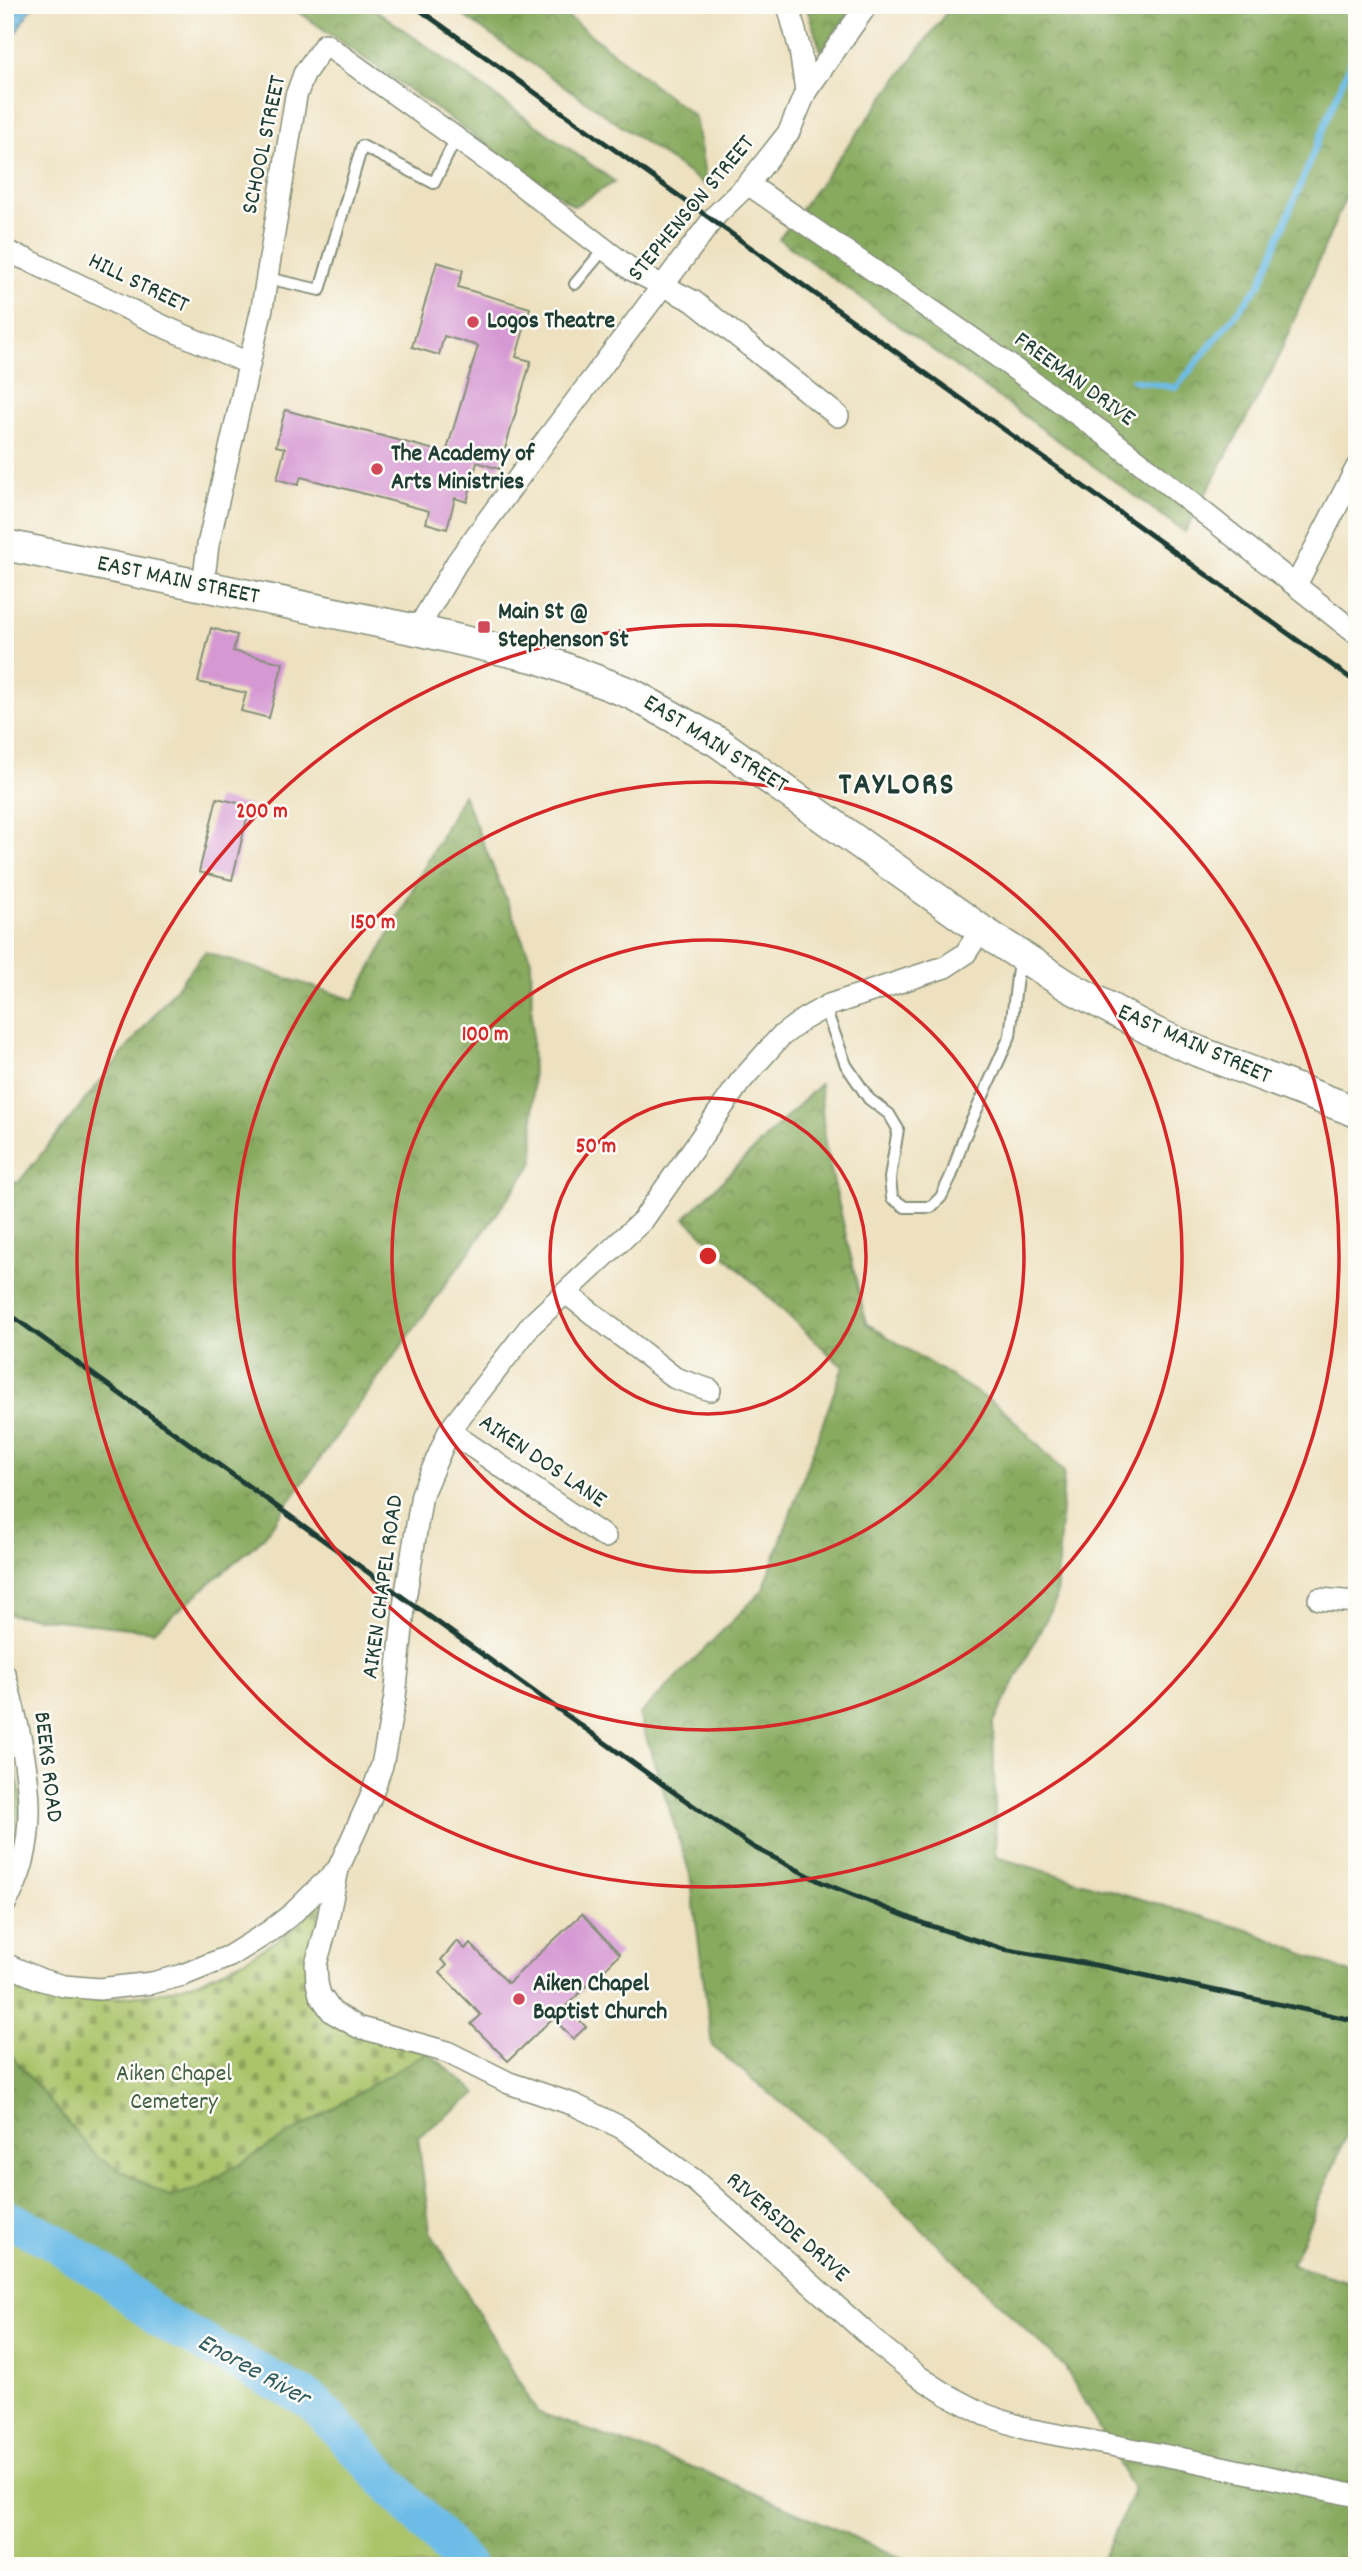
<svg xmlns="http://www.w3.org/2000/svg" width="1362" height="2571" font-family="Dekko,sans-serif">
<defs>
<pattern id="forest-crowns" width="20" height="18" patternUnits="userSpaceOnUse" patternTransform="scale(1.75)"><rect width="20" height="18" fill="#88aa5e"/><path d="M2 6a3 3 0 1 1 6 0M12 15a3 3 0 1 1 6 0" fill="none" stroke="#6f8c4e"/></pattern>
<pattern id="cemetery-stones" width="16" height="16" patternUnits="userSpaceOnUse" patternTransform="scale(1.75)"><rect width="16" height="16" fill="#abc46a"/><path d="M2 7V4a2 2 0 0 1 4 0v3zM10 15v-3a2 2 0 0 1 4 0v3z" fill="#8ba058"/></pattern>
<pattern id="water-rules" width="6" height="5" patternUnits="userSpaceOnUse" patternTransform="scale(1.75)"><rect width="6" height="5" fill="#6cbce7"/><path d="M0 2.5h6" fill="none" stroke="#589abc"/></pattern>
</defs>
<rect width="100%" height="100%" fill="#fdfcf7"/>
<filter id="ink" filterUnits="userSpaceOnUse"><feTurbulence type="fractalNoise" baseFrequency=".0143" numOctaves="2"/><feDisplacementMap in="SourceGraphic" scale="14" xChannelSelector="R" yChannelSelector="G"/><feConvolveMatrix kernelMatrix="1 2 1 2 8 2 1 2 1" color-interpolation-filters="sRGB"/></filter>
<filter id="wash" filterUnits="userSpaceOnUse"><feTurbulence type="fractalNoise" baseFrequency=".00686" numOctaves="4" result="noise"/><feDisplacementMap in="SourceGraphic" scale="28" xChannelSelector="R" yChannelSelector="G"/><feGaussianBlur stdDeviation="1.57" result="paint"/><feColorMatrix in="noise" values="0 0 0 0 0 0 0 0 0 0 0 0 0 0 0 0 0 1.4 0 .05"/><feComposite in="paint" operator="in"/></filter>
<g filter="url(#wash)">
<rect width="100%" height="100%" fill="#ede1c0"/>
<!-- green -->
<polygon fill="#abc46a" stroke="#65804f" stroke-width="2" points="5,2218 81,2262 323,2391 464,2549 489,2566 5,2566"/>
<!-- forest -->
<g fill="url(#forest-crowns)" stroke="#547449" stroke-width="2">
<polygon points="289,5 369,5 615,182 574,206"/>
<polygon points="448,5 553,5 695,117 707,186"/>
<polygon points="806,5 855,5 821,51"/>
<polygon points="952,5 1121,5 1124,9 1140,5 1357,5 1357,170 1275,365 1185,532 779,239"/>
<polygon points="463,794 531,960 534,1162 263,1538 154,1631 5,1614 5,1181 18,1183 205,952 354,1000"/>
<polygon points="820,1084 825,1144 866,1323 1003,1409 1064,1472 1056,1600 993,1724 996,1857 1248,1930 1357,1976 1357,2110 1292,2265 1357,2284 1357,2566 1099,2566 1134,2491 1065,2367 846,2156 712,2046 690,1874 639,1715 763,1590 843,1367 685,1218"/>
<polygon points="5,1719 23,1805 5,1874"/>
<polygon points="5,2048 98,2158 197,2189 427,2052 477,2093 418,2137 430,2231 537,2412 706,2472 920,2566 489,2566 464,2549 323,2391 81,2262 5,2218"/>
</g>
<!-- cemetery -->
<polygon fill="url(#cemetery-stones)" stroke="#65804f" stroke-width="2" points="322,1900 310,1979 312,2002 341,2028 427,2052 197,2189 169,2197 98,2158 5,2048 5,1977 31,1989 95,2000 158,1993 200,1981 244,1960 291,1931"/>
<!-- water -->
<polygon fill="url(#water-rules)" stroke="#467c8e" stroke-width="2" points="5,5 33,5 12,39 5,45"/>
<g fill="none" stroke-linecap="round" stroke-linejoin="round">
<!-- stream -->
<polyline stroke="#6cbce7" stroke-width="6" points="1133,380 1176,388 1260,284 1357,46"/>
<!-- river -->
<polyline stroke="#6cbce7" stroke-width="38" points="5,2218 50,2239 108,2277 161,2320 313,2402 466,2566"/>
</g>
<g id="blocks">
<!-- building -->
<g fill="#d698d3">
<polygon points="437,262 463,270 458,287 530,308 516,357 531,361 499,469 477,462 467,502 455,498 447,529 426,523 429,511 301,477 298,485 277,479 285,448 276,446 285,410 446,453 478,346 444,336 439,355 412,347"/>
<polygon points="211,628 237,635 233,651 283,663 269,718 241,711 246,693 198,682"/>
<polygon points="217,798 250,806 232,880 199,872"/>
<polygon points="582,1914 620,1954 566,2006 586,2027 573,2039 553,2018 508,2061 471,2024 481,2015 440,1973 447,1965 441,1960 457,1941 465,1949 470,1943 508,1983"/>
</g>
</g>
</g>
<g filter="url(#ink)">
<use href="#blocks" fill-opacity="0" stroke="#868f7a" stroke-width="2"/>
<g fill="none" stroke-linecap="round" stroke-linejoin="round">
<!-- lane casing -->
<g stroke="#868f7a" stroke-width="14">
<g id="lane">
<polyline points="267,278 320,290 362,146 434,183 456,138"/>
<polyline points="575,284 604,249"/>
<polyline points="825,1008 846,1065 869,1099 889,1114 898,1129 890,1178 892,1198 905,1207 931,1207 941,1197 952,1174 963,1140 1010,1036 1019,960"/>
</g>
</g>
<!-- street casing -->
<g stroke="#868f7a" stroke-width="24">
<g id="street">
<polyline points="788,5 800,50 806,91"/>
<polyline points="748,184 976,341 1103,433 1357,634"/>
<polyline points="5,251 28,260 167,328 248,363"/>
<polyline points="1296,585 1357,467"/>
<polyline points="203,586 208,545 262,308 296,96 304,74 325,44 509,176 632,270 693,301 838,416"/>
<polyline points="417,630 457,562 544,443 716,215 748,184 789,132 806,91 867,5"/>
<polyline points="566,1293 675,1378 710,1390"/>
<polyline points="449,1431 605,1537"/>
<polyline points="1319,1599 1357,1602"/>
<path d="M5,1675C24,1749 48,1834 5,1904"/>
<polyline points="338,1869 326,1929 316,1964 317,1983 320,1995 332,2012 358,2027 447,2052 509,2083 575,2105 622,2128 694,2180 882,2347 918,2376 946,2394 986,2415 1027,2429 1189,2460 1357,2496"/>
<polyline points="5,1964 42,1980 64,1986 99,1989 152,1983 183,1975 230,1956 270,1931 293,1913 338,1869 370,1799 382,1765 395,1697 405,1599 422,1494 449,1431 532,1324 643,1220 740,1082 780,1037 804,1019 829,1005 945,967 965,954 981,930"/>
</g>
</g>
<!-- secondary casing -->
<g stroke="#868f7a" stroke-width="33">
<polyline id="secondary" points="5,545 417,630 541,659 632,694 718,742 981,930 1068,986 1154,1032 1197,1051 1357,1112"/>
</g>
<!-- lane -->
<use href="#lane" stroke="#fff" stroke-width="10"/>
<!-- street -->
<use href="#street" stroke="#fff" stroke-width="21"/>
<!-- secondary -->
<use href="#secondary" stroke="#fff" stroke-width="30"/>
<!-- rail -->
<g stroke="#1f3d34" stroke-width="5">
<polyline points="413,5 1357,683"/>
<polyline points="5,1311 672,1791 753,1847 821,1882 925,1924 1003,1949 1106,1967 1357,2021"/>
</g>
</g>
</g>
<!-- distance rings -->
<g fill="none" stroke="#d62828" stroke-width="3.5">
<circle cx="708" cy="1256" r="158"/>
<circle cx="708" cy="1256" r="316"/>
<circle cx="708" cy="1256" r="474"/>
<circle cx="708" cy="1256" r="631"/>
</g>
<!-- markers -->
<g fill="#d1495b" stroke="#fdfcf7" stroke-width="2.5">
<circle cx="473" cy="322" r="7"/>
<circle cx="377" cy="469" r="7"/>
<rect x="477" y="620" width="14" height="14" rx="3.5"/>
<circle cx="519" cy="1999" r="7"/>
</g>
<g text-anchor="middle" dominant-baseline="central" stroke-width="5" stroke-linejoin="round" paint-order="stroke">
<!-- street labels -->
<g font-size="24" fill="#1f3d34" stroke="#fdfcf7">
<text transform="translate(265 145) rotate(-78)">SCHOOL STREET</text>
<text transform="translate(692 209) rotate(-50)">STEPHENSON STREET</text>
<text transform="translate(138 284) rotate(26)">HILL STREET</text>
<text transform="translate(1074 380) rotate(36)">FREEMAN DRIVE</text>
<text transform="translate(178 581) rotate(12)">EAST MAIN STREET</text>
<text transform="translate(715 745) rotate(32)">EAST MAIN STREET</text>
<text transform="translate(1194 1045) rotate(24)">EAST MAIN STREET</text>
<text transform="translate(542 1462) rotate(34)">AIKEN DOS LANE</text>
<text transform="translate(384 1587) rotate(-82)">AIKEN CHAPEL ROAD</text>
<text transform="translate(47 1767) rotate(83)">BEEKS ROAD</text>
<text transform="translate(787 2228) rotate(41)">RIVERSIDE DRIVE</text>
</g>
<!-- poi labels -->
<g font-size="24" font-weight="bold" fill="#1f3d34" stroke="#fdfcf7" text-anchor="start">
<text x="487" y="322">Logos Theatre</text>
<text x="391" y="455">The Academy of<tspan x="391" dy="28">Arts Ministries</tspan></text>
<text x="498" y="613">Main St @<tspan x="498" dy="28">Stephenson St</tspan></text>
<text x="533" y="1985">Aiken Chapel<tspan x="533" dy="28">Baptist Church</tspan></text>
</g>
<!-- park labels -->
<g font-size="24" fill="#425f42" stroke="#fdfcf7">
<text x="174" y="2075">Aiken Chapel<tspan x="174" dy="28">Cemetery</tspan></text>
</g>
<!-- water labels -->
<g font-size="26" font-style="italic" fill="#325d61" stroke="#fdfcf7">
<text transform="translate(253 2371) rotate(29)">Enoree River</text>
</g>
<!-- district labels -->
<g font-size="32" font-weight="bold" letter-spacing="2" fill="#1f3d34" stroke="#fdfcf7">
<text x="897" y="787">TAYLORS</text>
</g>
</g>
<circle cx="708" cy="1256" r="10" fill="#d62828" stroke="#fdfcf7" stroke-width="3.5"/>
<g font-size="21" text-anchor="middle" font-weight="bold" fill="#d62828" stroke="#fdfcf7" stroke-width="5" stroke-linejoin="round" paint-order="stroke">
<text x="262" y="817">200 m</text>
<text x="373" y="928">150 m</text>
<text x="485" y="1040">100 m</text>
<text x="596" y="1152">50 m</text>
</g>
<!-- margin -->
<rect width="1362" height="2571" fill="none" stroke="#fdfcf7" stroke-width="28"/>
</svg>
